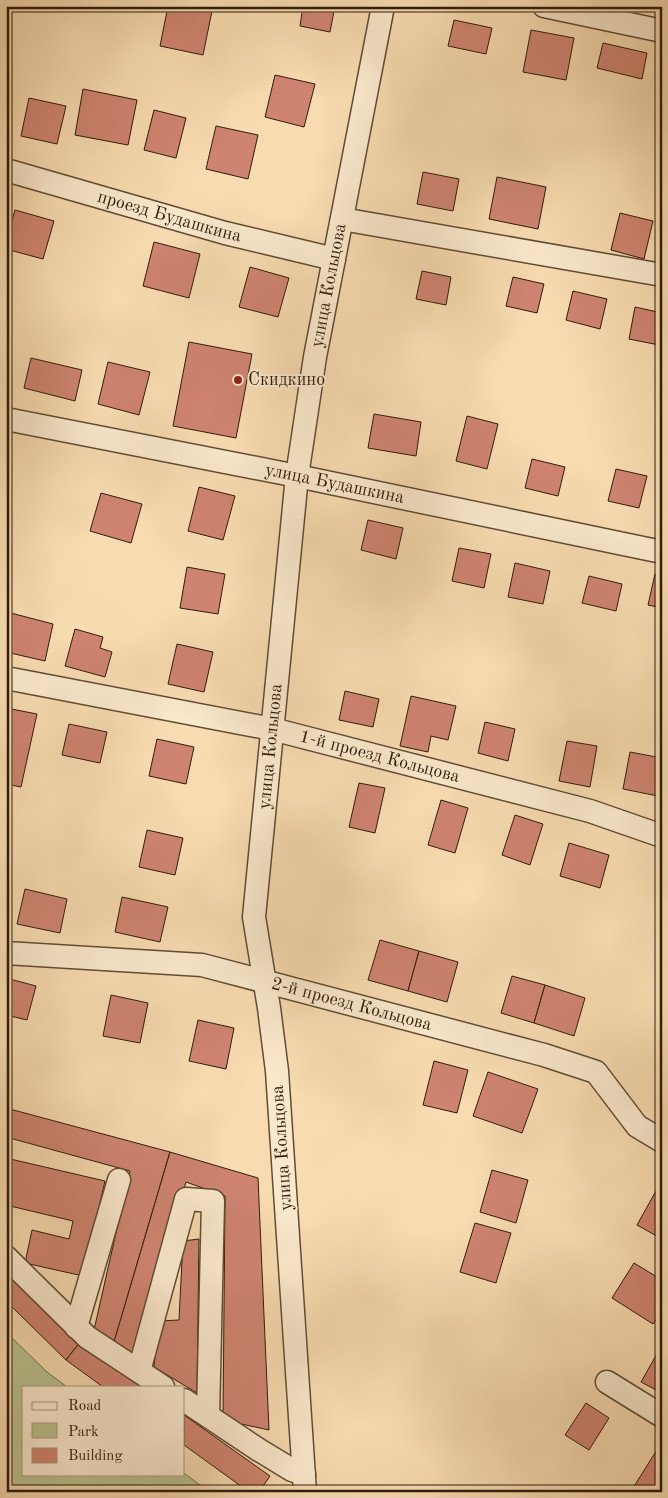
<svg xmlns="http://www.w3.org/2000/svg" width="668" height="1498" font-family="'Old Standard TT',serif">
<rect width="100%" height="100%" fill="#f8dbb1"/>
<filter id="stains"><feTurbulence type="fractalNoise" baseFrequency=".004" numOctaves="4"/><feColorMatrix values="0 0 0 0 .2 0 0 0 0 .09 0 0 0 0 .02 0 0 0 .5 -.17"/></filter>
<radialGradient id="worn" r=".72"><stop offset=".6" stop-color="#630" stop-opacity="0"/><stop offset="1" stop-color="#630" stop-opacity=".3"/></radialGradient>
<!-- green -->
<polygon fill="#b8c18f" stroke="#736e4d" points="6,1332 47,1372 67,1387 24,1387 24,1474 184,1473 209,1492 13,1492 6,1485"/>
<!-- building -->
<g fill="#cf8471" stroke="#2e1c0b">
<polygon points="168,6 213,6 203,55 160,46"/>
<polygon points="303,6 335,6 330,32 300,26"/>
<polygon points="454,20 492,28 486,54 448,46"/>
<polygon points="531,30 574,38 566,80 523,72"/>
<polygon points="603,43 647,53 642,79 597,68"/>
<polygon points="275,75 315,84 304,127 265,117"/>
<polygon points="83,89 137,100 128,145 75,135"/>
<polygon points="29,98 66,106 57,144 21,136"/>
<polygon points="154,110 186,118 176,158 144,150"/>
<polygon points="216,126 258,135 248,179 206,169"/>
<polygon points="423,172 459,179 453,211 417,204"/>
<polygon points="497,177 546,187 538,229 489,219"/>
<polygon points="15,210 54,221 43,259 6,249 6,242"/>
<polygon points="620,213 653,221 644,259 611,250"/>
<polygon points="154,242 200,254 189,298 143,286"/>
<polygon points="250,267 289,278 278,317 239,307"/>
<polygon points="422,271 451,277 446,305 416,299"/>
<polygon points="513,277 544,284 537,313 506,306"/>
<polygon points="573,291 607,299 600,329 566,320"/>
<polygon points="635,307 662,313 662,332 659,345 629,339"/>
<polygon points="189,342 252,354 236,438 173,426"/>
<polygon points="31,358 82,370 75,401 24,388"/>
<polygon points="108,362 150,372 139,415 98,404"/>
<polygon points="374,414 421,422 416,456 368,448"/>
<polygon points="467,416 498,424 487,469 456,461"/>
<polygon points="532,459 565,467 558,496 525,488"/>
<polygon points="6,469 12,470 6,492"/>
<polygon points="616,469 647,476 639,508 608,501"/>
<polygon points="199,487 235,496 223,540 188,531"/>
<polygon points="101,493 142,504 131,543 90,531"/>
<polygon points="368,520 403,528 396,559 361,550"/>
<polygon points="459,548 491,554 484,588 452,581"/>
<polygon points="515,563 550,571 543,604 508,597"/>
<polygon points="187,567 225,574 218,614 180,608"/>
<polygon points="655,574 662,575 662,608 648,605"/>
<polygon points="589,576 622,584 616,611 582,603"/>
<polygon points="7,612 53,624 45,661 6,652"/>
<polygon points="75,629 103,637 100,648 112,652 105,677 65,666"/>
<polygon points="177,644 213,652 204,692 168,684"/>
<polygon points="345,691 379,699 373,727 339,720"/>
<polygon points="411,696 456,706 448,740 431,736 428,752 400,746"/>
<polygon points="6,708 37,714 21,787 6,784"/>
<polygon points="485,722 515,729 508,761 478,753"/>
<polygon points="69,724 107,732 100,763 62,755"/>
<polygon points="157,739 194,747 186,784 149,776"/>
<polygon points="567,741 597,746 590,787 559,781"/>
<polygon points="630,752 662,758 662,778 658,796 623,789"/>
<polygon points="359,783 385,788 375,833 349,827"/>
<polygon points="441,800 468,808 455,853 428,845"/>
<polygon points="515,815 543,824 530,865 502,855"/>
<polygon points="147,830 183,838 175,875 139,867"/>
<polygon points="569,843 609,855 600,888 560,876"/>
<polygon points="25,889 67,899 60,933 17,924"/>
<polygon points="122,897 168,907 160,942 115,932"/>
<polygon points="380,940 419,951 408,991 368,980"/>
<polygon points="419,951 458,962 447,1002 408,991"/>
<polygon points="512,976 545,985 534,1023 501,1013"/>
<polygon points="6,978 36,986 27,1020 6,1015"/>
<polygon points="545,985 585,998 574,1036 534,1023"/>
<polygon points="111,995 148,1003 140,1043 103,1036"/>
<polygon points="198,1020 234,1028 226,1069 189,1061"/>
<polygon points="434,1061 468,1070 457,1113 423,1105"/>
<polygon points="488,1072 538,1089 522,1133 473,1116"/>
<polygon points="6,1108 170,1152 114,1342 94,1330 130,1171 6,1137"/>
<polygon points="170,1152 258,1178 269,1430 223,1420 225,1196 186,1182 136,1357 114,1342"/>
<polygon points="6,1158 105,1181 83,1276 25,1263 32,1230 69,1239 73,1221 6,1205"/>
<polygon points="492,1170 528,1180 516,1223 480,1212"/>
<polygon points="661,1182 662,1182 662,1239 637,1225"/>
<polygon points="475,1223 511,1233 496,1283 460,1272"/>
<polygon points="199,1239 197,1393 154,1367 159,1321 179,1320 183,1241"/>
<polygon points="634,1263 662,1280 662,1311 653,1324 612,1298"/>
<polygon points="6,1268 80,1342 66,1360 6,1301"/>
<polygon points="80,1342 144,1387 103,1387 66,1360"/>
<polygon points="662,1345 662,1393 641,1382"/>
<polygon points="586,1403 609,1418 589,1450 565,1435"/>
<polygon points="184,1415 270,1476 259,1492 249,1492 184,1445"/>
<polygon points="660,1445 662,1446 662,1492 638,1492 633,1488"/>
</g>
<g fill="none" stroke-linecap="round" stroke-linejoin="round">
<!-- minor casing -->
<g stroke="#604c34" stroke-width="25">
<g id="minor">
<polyline points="544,6 662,31"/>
<path id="s1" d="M6,170L225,233L334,259"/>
<polyline points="342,219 662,275"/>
<path id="s2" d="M6,419L297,476L662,552"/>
<path id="s3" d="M6,678L272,729L590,811L662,836"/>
<path id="s4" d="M6,953L202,965L544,1055L596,1072L637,1126L662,1141"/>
<polyline points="6,1257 87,1337 163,1387"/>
<polyline points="76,1327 119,1180"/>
<polyline points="139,1371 186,1199 213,1201 208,1416"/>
<polyline points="607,1382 662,1416"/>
<polyline points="184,1400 259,1450 292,1470 304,1474"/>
<path id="s5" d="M305,1492L277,1071L269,1008L254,917L297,476L315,357L383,6"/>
</g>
</g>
<!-- minor -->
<use href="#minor" stroke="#fae8cc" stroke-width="22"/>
</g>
<!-- markers -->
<circle fill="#8f2418" stroke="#fae8cc" stroke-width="2" cx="238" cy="380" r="5"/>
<g text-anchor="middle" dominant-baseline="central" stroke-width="4" stroke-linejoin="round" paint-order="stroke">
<!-- street labels -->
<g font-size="18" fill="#2e1c0b" stroke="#fae8cc">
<text stroke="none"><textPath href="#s1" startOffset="170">проезд Будашкина</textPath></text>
<text stroke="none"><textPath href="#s5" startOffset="1214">улица Кольцова</textPath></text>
<text stroke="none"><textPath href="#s2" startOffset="335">улица Будашкина</textPath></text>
<text stroke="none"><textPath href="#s5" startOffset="749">улица Кольцова</textPath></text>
<text stroke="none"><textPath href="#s3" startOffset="382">1-й проезд Кольцова</textPath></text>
<text stroke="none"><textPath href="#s4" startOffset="351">2-й проезд Кольцова</textPath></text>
<text transform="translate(282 1148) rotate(-94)">улица Кольцова</text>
</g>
<!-- poi labels -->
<g font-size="18" fill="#2e1c0b" stroke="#fae8cc" text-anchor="start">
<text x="248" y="380">Скидкино</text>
</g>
</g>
<!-- margin -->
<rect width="668" height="1498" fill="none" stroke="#f8dbb1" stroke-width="25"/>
<rect x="8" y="8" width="653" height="1483" fill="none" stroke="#2e1c0b" stroke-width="2.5"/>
<rect x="12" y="12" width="643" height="1473" fill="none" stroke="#2e1c0b"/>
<!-- legend -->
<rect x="22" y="1386" width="162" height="90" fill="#fae8cc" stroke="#a8967f"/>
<rect x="32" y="1402" width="25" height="8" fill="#fae8cc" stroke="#a8967f"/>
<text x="68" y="1410" font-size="15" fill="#2e1c0b">Road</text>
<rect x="32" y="1423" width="25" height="15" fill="#b8c18f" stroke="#a8967f"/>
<text x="68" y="1436" font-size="15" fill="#2e1c0b">Park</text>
<rect x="32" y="1448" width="25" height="15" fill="#cf8471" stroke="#a8967f"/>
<text x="68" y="1460" font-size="15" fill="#2e1c0b">Building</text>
<rect width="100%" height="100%" filter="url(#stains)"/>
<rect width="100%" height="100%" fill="url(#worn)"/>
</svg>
